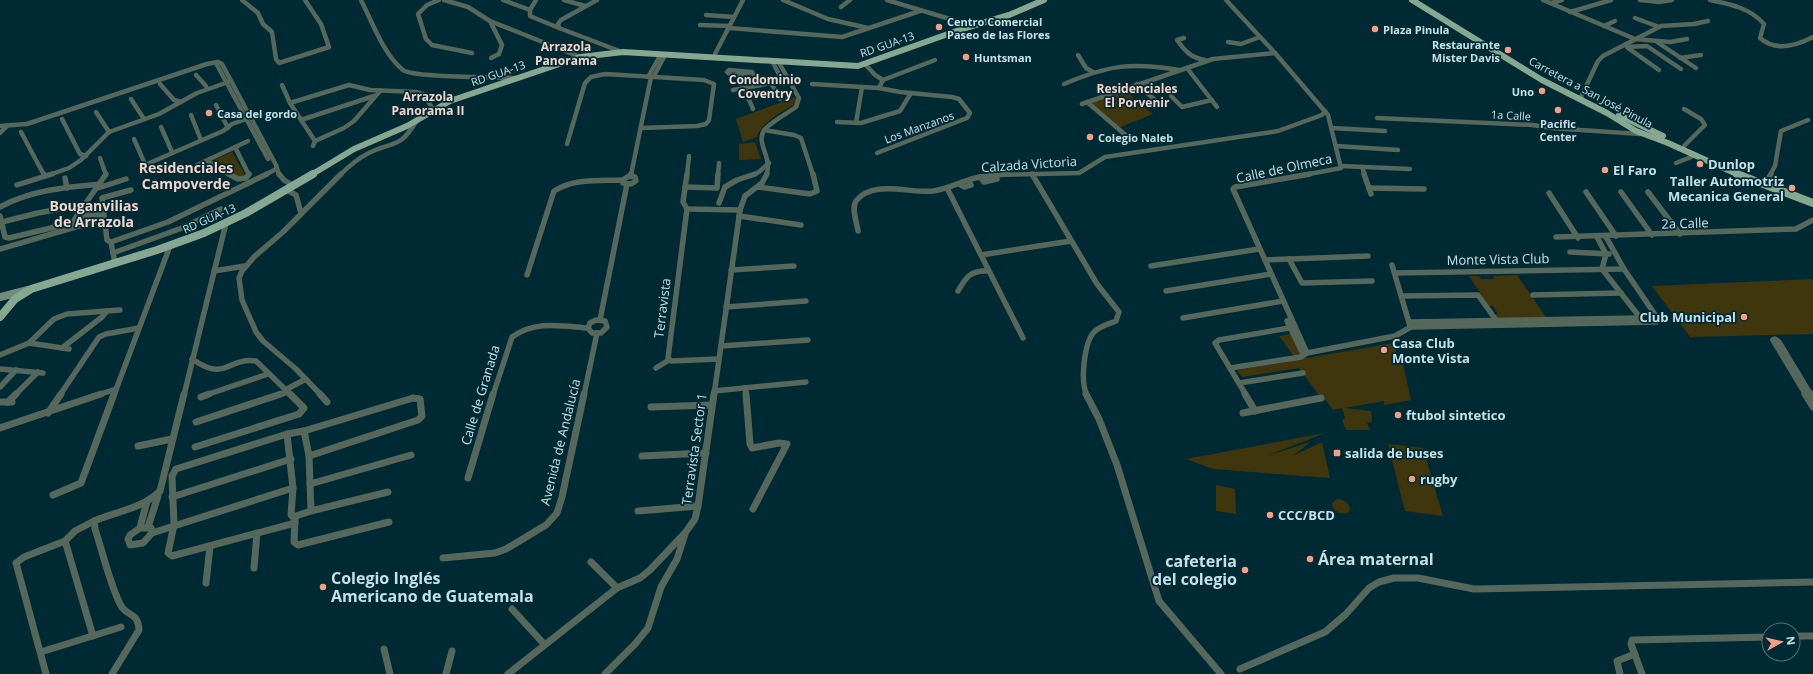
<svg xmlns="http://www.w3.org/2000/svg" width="1813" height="674" font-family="'Open Sans',sans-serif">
<rect width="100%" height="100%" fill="#002a33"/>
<!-- green -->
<g fill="#40360e">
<polygon points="1123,89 1153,114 1118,128 1087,102"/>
<path d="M796,97L797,100L795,104C782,112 761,122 757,137L743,142L736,119Z"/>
<polygon points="755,142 761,159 739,160 739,144"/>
<polygon points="232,152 245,175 237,179 212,161"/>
<polygon points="1517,275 1548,320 1499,321 1495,315 1498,314 1493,306 1489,306 1469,276 1479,276 1481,279 1494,279 1493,276"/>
<polygon points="1813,279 1813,334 1690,337 1652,286"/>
<polygon points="1291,334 1302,358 1296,359 1279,336"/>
<polygon points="1394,343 1398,358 1401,355 1411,400 1384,405 1384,401 1344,408 1371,411 1372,422 1367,423 1370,430 1346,430 1342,420 1345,418 1342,408 1333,410 1321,394 1318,394 1299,368 1242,377 1237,370"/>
<polygon points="1325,433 1266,456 1310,442 1293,456 1322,442 1330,478 1213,469 1186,459"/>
<polygon points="1388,444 1423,448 1443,516 1405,511"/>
<polygon points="1216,485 1235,489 1236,514 1216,511"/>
<path d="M1337,499C1343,499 1348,502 1350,508L1349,512C1341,516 1332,511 1332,503Z"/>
</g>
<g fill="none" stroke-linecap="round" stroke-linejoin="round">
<!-- street-far2 -->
<g stroke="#56675b" stroke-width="4.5">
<polyline points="242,0 258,13 263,24 272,32 276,59 279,63 329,47 321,24 305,0"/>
<path d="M361,0C372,22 384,55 403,70C413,78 498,77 516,78"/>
<polyline points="439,0 427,5 418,14 426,39 432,45 472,53"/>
<polyline points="444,0 468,7 490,21 580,57"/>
<polyline points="503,0 530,10"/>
<polyline points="536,0 530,10 530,16 559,28"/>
<polyline points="564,0 585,6"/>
<polyline points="597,0 561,20 558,24 559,28 622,52"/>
<polyline points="783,0 828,19 868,28"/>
<polyline points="887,0 973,26"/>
<polyline points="1226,0 1275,53 1328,115 1341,168 1304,175"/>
<polyline points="1543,0 1635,39 1670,42 1687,39"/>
<polyline points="1640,0 1659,2 1672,0"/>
<path d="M1710,0C1730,4 1750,8 1764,24L1760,38C1776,52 1796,46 1813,37"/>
<polyline points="1551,3 1562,0"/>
<polyline points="841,7 850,0"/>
<polyline points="1570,12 1611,0"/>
<polyline points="706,15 734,17"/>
<polyline points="1635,18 1659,27"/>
<polyline points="490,21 502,45 499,54 491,58"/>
<polyline points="700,25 730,26"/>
<polyline points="1604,26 1615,21"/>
<polyline points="729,28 842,37 920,11"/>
<path d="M1184,38L1177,40C1185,51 1191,58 1205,60"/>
<polyline points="1228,42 1241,44 1260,37"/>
<polyline points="1657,42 1696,68"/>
<polyline points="1628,48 1627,47 1647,46 1681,69"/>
<polyline points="1628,48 1659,70"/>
<polyline points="715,54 743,0"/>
<polyline points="1078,55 1086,68 1093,72"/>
<polyline points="1680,58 1701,55"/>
<polyline points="772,61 780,76 789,79"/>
<polyline points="218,62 217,65 268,159"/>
<polyline points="865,64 875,75 883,80"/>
<polyline points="1187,68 1217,107"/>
<polygon points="729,70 752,72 732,76 727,72"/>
<polyline points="752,72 760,85"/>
<polyline points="196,75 206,86"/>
<polyline points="654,76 665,55"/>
<polyline points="648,77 661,54"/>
<polyline points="771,83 780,99"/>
<polyline points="160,84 174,100 181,102"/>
<polyline points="812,84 879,88 900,92 952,97 959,99 970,113 967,118 877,153"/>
<path d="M1064,84C1109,65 1131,62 1179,70"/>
<polyline points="1137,84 1155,100"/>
<polyline points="282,85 290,103 315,141 313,146"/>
<polyline points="744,88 753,109"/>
<polyline points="879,88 883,80 935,60"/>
<polyline points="733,90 789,80"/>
<polyline points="1171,96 1182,107 1212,100"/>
<polyline points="1581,97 1598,61 1603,56 1661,26 1694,24 1708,21"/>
<polyline points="131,99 144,119"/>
<polyline points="1087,102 1129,138"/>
<polyline points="290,103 349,85 370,90 416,92 423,94 433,109"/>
<polyline points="1082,104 1213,59 1275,53"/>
<polyline points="216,105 228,128"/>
<polyline points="1684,109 1701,119 1705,125 1684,146"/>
<polyline points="96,112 109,132"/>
<polyline points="191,115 201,140"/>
<polyline points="1377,118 1533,125 1551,128 1640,134"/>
<polyline points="62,119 80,154 86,156"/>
<polyline points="301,120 374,96"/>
<polyline points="837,122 861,123 900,111 911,93"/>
<polyline points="856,123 862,87"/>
<polyline points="0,126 27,124 207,64 218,62 222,64 276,165 279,175"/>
<polyline points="161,127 172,152"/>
<polyline points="1332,128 1385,131"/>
<polyline points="764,130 794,135 801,138 813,175"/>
<polyline points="21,132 44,175"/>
<polyline points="0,133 7,126"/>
<polyline points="134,139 148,171"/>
<polyline points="315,141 344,128 354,121 380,91"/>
<polyline points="567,144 585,83 591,77 605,74 704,80 714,84 709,120 706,124 697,126 641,128"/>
<polyline points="1336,146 1398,150"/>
<polyline points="235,147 249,175"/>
<polyline points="100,158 106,175"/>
<polyline points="207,161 230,175"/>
<polyline points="1676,163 1696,155"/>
<polyline points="145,165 223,131 232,124 249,118"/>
<polyline points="197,165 248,141"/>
<polyline points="1341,166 1410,169"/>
<polyline points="1362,167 1365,175"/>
<polyline points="49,175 69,168 81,160 109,132 159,114 197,93 231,81"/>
<polyline points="265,175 276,169"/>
<path d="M340,175C348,167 357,159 367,154C393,140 399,151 417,120"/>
<polyline points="631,175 651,77"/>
<polyline points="687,175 689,156"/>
<polyline points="718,175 719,163"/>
<polyline points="752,175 759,172 769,163"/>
<path d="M766,175C774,159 754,142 765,129C773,121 786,114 796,107L799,98L778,61"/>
<polyline points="997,175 1079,173 1105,157 1278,131 1322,115 1325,111"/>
<polyline points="1770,175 1775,166 1781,131 1808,120"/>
</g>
<!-- street-far1 -->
<g stroke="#56675b" stroke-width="5.5">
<polyline points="44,174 45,176"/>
<polyline points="229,174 238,179 246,178 249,174"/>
<polyline points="279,174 284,180 292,185"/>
<polyline points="687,174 683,202 687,209"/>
<path d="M1032,174L1097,284L1119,312L1116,321C1109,324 1100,326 1094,332C1084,343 1080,382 1087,395"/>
<polyline points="1364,174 1371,194"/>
<polygon points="629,176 635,177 636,181 631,184 623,183 624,179"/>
<polyline points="631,176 631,174"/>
<polyline points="980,177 984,182 997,179 995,175"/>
<polyline points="65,178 67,188"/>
<polyline points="1766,182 1771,174"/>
<polyline points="959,184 964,187 971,185 969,181"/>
<polyline points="17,185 52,174"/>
<polyline points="685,187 717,188 718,174"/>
<polyline points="758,187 810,194 817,191 813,174"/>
<polyline points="98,188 126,179"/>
<polyline points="947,188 1023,338"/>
<polyline points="1369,188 1424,189"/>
<polyline points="285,189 296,195 301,213"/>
<polyline points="1586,192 1616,236"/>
<polyline points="1621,192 1652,235"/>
<polyline points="1648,192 1680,234"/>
<polyline points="1549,193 1578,238"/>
<polyline points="719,203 725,187 737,180 755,174"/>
<path d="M0,207C30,190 67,187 101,184"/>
<polyline points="687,209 668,358 671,361 719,359"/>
<polyline points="687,209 740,210"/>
<polyline points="0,216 5,237 9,238 72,223 106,174"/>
<polyline points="79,216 103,214"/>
<polyline points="739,216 801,225"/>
<polyline points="2,222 38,213 87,204"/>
<path d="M858,231C857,223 851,208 856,201C873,179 910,194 933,191C946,189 959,183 971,179C983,176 996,175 1008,174"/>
<polyline points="1556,237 1796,229 1813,220"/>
<polyline points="1597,237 1606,254 1602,269 1642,320"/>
<polyline points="111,242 168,222 267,174"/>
<polyline points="0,249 103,219"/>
<polyline points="1570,252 1609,254"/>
<polyline points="113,253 182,228 221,209"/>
<polyline points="981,255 1071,241"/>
<polyline points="1289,259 1302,283 1372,281"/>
<polyline points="1265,260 1368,256"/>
<polyline points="115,264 111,242 107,240 102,198 131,190"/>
<polyline points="1392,265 1410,326"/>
<polyline points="1151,266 1259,249"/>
<polyline points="731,270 794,266"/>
<polyline points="214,271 245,266"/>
<polyline points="1395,273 1624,269"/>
<path d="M527,275L554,191C575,178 599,181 623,180"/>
<path d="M958,291C966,277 971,270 988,271"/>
<polyline points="1166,291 1271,274"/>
<polyline points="1533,295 1621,293"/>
<polyline points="1402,296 1478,295 1496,320"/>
<polyline points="726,307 806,301"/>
<polyline points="1183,318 1283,301"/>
<polyline points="1291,319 1287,321 1303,354"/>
<polygon points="596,320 605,321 607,327 601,333 592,333 588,328 590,323"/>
<polyline points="600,320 627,184"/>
<polyline points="1409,322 1640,318"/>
<polyline points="1773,340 1806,395"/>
<polyline points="1773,340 1775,339 1779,342 1811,395"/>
<polyline points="29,343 69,349"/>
<polyline points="721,346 808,340"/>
<polyline points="62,348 102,317 107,311"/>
<polyline points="1307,353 1233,189 1235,187 1310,174"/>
<polyline points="0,355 29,343 54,319 67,314 120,310"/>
<path d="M192,359C227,383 226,357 256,361L291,395"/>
<polyline points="656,368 669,360"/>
<polyline points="1230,368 1301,357 1307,353 1395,336 1411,327 1657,322 1658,319 1624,269 1606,237"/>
<polyline points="0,369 43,373"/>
<polyline points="1239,383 1303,373"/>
<polyline points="0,387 16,370"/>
<polyline points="745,388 746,395"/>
<polyline points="285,390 306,379"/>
<polyline points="714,391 806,382"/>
<polyline points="15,395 38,372"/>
<polyline points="60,395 99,337 106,334 139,328"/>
<polyline points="98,395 116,389"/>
<polyline points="114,395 170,246"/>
<polyline points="184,395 226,223"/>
<polyline points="206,395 268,374"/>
<polyline points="278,395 288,392"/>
<polyline points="321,395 296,369 263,341 256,332 242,300 239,278 242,271 254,257 283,232 341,174"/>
<path d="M493,395L512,337C535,320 562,326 588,328"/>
<polyline points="584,395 597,333"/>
<polyline points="714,395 740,210 745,196 762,183 767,174"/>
<polyline points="1246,395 1215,343 1219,340 1295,327"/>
</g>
<!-- street -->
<g stroke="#56675b" stroke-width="7">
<polyline points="320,394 327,402"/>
<polyline points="746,394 750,444 752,448 779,443 787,444 753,509"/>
<polyline points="1086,394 1099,419 1117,465 1159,601 1221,674"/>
<polyline points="1245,394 1255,411"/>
<polyline points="1805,394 1813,407"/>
<polyline points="1811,394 1813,398"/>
<polyline points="201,397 209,394"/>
<polyline points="0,402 12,402"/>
<polyline points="8,402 16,394"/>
<polyline points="651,407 712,405"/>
<polyline points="48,413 61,394"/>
<polyline points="1243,413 1321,398"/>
<polyline points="196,422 281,394"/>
<polyline points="0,428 101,394"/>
<polyline points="287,434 293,488 291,515 293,517 311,511 309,456 304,431"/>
<polyline points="138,446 172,439"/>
<polyline points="195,447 299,414 304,408 290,394"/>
<polyline points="642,456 706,453"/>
<polyline points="468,478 493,394"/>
<polyline points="310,484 411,455"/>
<polyline points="53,495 81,483 114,394"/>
<polyline points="172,497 291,459"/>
<polyline points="311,511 388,492"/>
<polyline points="638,511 698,506"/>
<polyline points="295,520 294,542 298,545 389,522"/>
<polyline points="295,523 172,556 168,553 174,525 172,476 176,469 287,434 304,431 413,398 420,399 422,416 418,420 309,456"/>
<polyline points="148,527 158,496"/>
<polygon points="140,528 151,528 152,533 143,543 130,545 128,539 130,535"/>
<polyline points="140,528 147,501"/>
<polyline points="152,533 293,488"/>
<polyline points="65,541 93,636"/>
<polyline points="443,558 495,553 506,549 546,525 557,513 562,497 584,394"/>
<polyline points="591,562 617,588"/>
<polyline points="254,568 257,533"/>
<polyline points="206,583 210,546"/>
<polyline points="512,609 544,644"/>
<polyline points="1793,636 1813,636"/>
<polyline points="384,649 390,674"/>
<polyline points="41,652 121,627"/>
<polyline points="1240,669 1325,632 1346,614 1369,588 1379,582 1394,578 1418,578 1474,589 1813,582"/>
<polyline points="46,674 16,563 24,557 65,541 75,531 94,521"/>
<path d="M112,674L139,630C138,611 126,617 120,604C109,581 103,553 95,529L94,521C115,512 144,508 160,491L184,394"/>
<polyline points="446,674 452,651"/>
<polyline points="508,674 617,588 640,578 650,570 685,533 695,519 698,506 714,394"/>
<polyline points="605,674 635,644 648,628 661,587 677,559 685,534"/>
<polyline points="1620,674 1617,661 1635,654"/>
<polyline points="1642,674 1631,644 1632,640 1769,637"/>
</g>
<!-- secondary -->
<polyline stroke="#718c7a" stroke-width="8" points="0,297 28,290"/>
<!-- primary-far1 -->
<g stroke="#86a891" stroke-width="6">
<polyline points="1412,0 1542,80 1607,113 1636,131 1668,143 1739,175"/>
<polyline points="1619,115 1663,136"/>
<polyline points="311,175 354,149 407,126 450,101 580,57 623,52 858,66 962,29 1009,15 1044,0"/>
</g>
<!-- primary -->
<g stroke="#86a891" stroke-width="8">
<polyline points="1737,174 1813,203"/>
<polyline points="0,317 15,299 31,289 157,250 204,233 246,213 313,174"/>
</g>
</g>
<!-- markers -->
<g fill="#f49e88" stroke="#002a33" stroke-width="1.5">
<circle cx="939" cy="27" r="4"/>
<circle cx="1375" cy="29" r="4"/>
<circle cx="1508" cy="50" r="4"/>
<circle cx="966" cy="57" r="4"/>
<circle cx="1542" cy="91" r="4"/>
<circle cx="1558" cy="110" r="4"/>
<circle cx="209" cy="113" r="4"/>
<circle cx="1090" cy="137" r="4"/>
<circle cx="1700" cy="164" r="4"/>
<circle cx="1605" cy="170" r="4"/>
<circle cx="1792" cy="188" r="4"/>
<circle cx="1744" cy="317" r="4"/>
<circle cx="1384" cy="350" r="4"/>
<circle cx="1398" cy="415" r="4"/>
<rect x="1333" y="449" width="8" height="8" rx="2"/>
<circle cx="1412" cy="479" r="4"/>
<circle cx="1270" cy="515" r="4"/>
<circle cx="1310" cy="559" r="4"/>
<circle cx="1245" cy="570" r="4"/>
<circle cx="323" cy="587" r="4"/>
</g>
<g text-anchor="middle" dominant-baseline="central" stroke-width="3.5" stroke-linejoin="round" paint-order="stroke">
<!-- far-poi labels -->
<g font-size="11" font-weight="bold" fill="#c5e0e7" stroke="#002a33" text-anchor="start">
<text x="947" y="21">Centro Comercial<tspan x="947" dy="13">Paseo de las Flores</tspan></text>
<text x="1383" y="29">Plaza Pinula</text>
<text x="1500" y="44" text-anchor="end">Restaurante<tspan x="1500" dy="13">Mister Davis</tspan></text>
<text x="974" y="57">Huntsman</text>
<text x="1534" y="91" text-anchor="end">Uno</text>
<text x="217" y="113">Casa del gordo</text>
<text x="1558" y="123" text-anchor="middle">Pacific<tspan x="1558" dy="13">Center</tspan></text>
<text x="1098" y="137">Colegio Naleb</text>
</g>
<!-- far-street labels -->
<g font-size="11" fill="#c5e0e7" stroke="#002a33">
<text transform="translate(887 44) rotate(-19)">RD GUA-13</text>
<text transform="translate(498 73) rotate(-19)">RD GUA-13</text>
<text transform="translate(1591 92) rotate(28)">Carretera a San José Pinula</text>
<text transform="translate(1511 115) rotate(3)">1a Calle</text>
<text transform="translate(919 127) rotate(-20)">Los Manzanos</text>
<text transform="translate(209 218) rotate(-24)">RD GUA-13</text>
</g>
<!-- far-neighbourhood labels -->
<g font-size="12" font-weight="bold" fill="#f5d4cb" stroke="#002a33">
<text x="566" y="46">Arrazola<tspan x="566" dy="14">Panorama</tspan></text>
<text x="765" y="79">Condominio<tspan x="765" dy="14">Coventry</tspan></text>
<text x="1137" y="88">Residenciales<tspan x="1137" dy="14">El Porvenir</tspan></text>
<text x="428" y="96">Arrazola<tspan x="428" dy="14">Panorama II</tspan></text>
</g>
<!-- street labels -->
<g font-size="13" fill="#c5e0e7" stroke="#002a33">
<text transform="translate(1029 164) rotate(-4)">Calzada Victoria</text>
<text transform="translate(1284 168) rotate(-12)">Calle de Olmeca</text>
<text transform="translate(1685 223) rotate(-2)">2a Calle</text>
<text transform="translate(1498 259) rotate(-1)">Monte Vista Club</text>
<text transform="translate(662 308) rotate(-83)">Terravista</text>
<text transform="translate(480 395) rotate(-73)">Calle de Granada</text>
<text transform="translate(560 442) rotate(-76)">Avenida de Andalucía</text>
<text transform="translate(694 449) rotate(-82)">Terravista Sector 1</text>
</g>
<!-- poi labels -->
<g font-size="13" font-weight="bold" fill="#c5e0e7" stroke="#002a33" text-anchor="start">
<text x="1708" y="164">Dunlop</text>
<text x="1613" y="170">El Faro</text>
<text x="1784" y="181" text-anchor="end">Taller Automotriz<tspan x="1784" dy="15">Mecanica General</tspan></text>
<text x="1736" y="317" text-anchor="end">Club Municipal</text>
<text x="1392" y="343">Casa Club<tspan x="1392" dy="15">Monte Vista</tspan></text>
<text x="1406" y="415">ftubol sintetico</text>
<text x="1345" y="453">salida de buses</text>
<text x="1420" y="479">rugby</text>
<text x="1278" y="515">CCC/BCD</text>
</g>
<!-- neighbourhood labels -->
<g font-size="14" font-weight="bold" fill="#f5d4cb" stroke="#002a33">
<text x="186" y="167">Residenciales<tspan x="186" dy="16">Campoverde</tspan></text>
<text x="94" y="205">Bouganvilias<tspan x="94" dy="16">de Arrazola</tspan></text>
</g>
<!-- near-poi labels -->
<g font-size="16" font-weight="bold" fill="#c5e0e7" stroke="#002a33" text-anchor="start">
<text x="1318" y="559">Área maternal</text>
<text x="1237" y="561" text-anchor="end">cafeteria<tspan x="1237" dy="18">del colegio</tspan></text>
<text x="331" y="578">Colegio Inglés<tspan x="331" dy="18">Americano de Guatemala</tspan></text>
</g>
</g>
<!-- north arrow -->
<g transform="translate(1781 642) rotate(82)"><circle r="19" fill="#002a33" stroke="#4f737b"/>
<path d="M0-3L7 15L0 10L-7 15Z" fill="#f49e88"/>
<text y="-6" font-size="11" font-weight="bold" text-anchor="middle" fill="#c5e0e7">N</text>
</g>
</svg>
